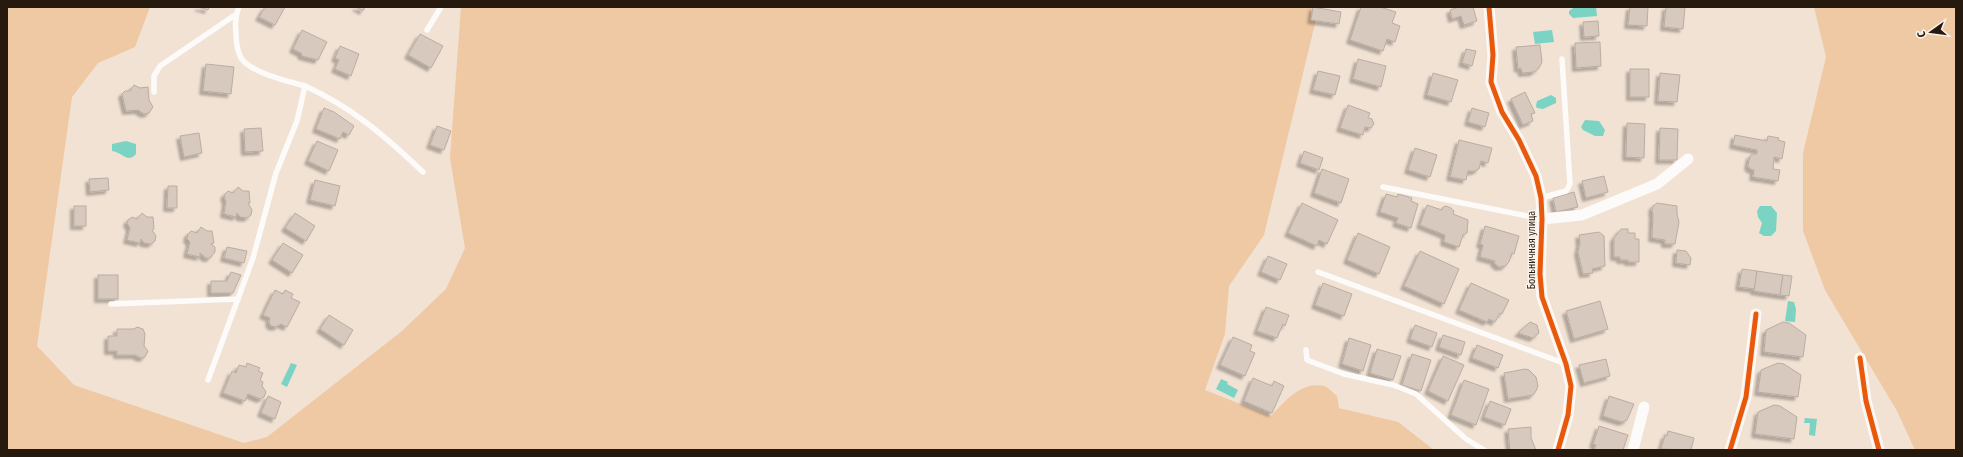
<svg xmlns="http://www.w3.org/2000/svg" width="1963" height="457" font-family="'Fira Sans Condensed',sans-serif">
<defs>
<filter id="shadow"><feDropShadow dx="-3.5" dy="3.5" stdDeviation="1" flood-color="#0004"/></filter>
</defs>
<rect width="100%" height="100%" fill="#f1e2d4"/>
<!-- green -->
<g fill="#efc8a4">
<path d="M7,7H150L135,47L98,63L72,97L37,346L74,385L244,443L267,437L402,331L446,289L465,248L450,158L461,7H1319L1264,235L1229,286L1225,334L1205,390L1271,416C1284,402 1301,381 1324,386C1328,387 1333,393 1337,396L1339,408L1398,422L1434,450H7Z"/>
<polygon points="1814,7 1956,7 1956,450 1915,450 1897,411 1825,290 1803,231 1803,153 1826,57"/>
</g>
<!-- water -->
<g fill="#7bd3c4">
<polygon points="1596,7 1597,16 1573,18 1569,14 1569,11 1573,8"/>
<polygon points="1552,30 1554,42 1535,44 1533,32"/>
<polygon points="1551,95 1556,98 1556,103 1543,109 1537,108 1536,106 1537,101"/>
<polygon points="1585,120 1599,121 1605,130 1603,136 1595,136 1583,130 1581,127"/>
<path d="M126,141L136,144V154C128,164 122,152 112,151V144Z"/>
<polygon points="1760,206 1771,206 1777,213 1776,231 1771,236 1764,236 1759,233 1762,223 1758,217 1757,211"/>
<polygon points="1788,301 1794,302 1796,309 1795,322 1785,321"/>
<polygon points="291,363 297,365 287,387 281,384"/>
<polygon points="1221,379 1228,382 1227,384 1238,390 1234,398 1216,389"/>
<polygon points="1805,418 1817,419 1815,436 1809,435 1810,423 1804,423"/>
</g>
<!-- building -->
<g fill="#d8c9be" stroke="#bbaca2" filter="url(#shadow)">
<polygon points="198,7 209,7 208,10"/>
<polygon points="265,7 285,7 275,25 259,17"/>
<polygon points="356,7 365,7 363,11"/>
<polygon points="1313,7 1341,12 1339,24 1311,20"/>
<polygon points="1361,7 1380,7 1396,12 1392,23 1400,26 1395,42 1387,39 1383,51 1350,40"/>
<polygon points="1459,7 1473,7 1477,21 1464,25 1461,16 1452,19 1450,10"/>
<polygon points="1630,7 1648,7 1647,26 1628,25"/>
<polygon points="1666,7 1685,7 1683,29 1664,27"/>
<polygon points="1598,21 1599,36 1584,37 1583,22"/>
<polygon points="302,30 327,42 318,60 302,56 301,53 293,49"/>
<polygon points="420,34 443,46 431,68 408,55"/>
<polygon points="1600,42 1601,66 1576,68 1575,43"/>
<polygon points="1540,45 1542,62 1539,68 1534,72 1522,73 1521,68 1518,69 1516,47"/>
<polygon points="340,46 359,54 351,76 335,69 339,60 335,58"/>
<polygon points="1466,49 1476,51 1472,66 1462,63"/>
<polygon points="1358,59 1386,66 1381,87 1353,79"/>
<polygon points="206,64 234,67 231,94 203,91"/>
<rect x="1630" y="69" width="19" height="28"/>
<polygon points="1318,71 1340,76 1335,95 1313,90"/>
<polygon points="1433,73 1458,80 1451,102 1427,95"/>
<polygon points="1660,73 1680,75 1677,102 1658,101"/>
<polygon points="134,85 140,88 148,87 149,100 153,107 149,113 144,114 138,110 126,111 122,94 125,91 130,91"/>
<polygon points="1525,92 1535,113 1531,114 1533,121 1523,125 1511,99"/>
<polygon points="1348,105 1370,113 1368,118 1372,119 1374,124 1371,128 1365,127 1363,135 1340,128"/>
<polygon points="324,108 334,112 354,126 349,135 343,132 340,139 316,129"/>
<polygon points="1472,108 1489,113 1485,127 1468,122"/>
<polygon points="1627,123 1645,124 1644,158 1626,157"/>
<polygon points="437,126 451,131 444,150 430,145"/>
<polygon points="261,128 263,151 245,152 244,129"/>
<polygon points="1660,128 1678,129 1677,160 1659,160"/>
<polygon points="199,133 202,153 184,157 180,136"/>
<polygon points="1735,135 1767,141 1768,136 1779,138 1778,140 1785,142 1782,159 1774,157 1773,169 1780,170 1778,181 1753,177 1754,170 1750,169 1748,166 1750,156 1753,154 1757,154 1757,150 1733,145"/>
<polygon points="1459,140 1492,148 1488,163 1481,161 1479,169 1475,171 1468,171 1466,180 1450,177"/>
<polygon points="317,141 338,150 329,171 308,161"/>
<polygon points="1415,148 1437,155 1430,177 1408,170"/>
<polygon points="1304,151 1323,158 1319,170 1300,163"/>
<polygon points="1322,169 1349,179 1341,203 1314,193"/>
<polygon points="1604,176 1608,192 1586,198 1582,181"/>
<polygon points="108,178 109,190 90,192 89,179"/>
<polygon points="315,180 340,186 335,206 310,200"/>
<polygon points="168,186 177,186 177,208 167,208"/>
<polygon points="238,187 243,191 249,191 250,203 248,203 252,210 251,215 247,218 240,217 237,213 236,217 224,214 226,202 224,195 228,191 233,193"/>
<polygon points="1574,192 1578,207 1556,212 1553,198"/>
<polygon points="1386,194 1397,197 1398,194 1412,198 1411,201 1418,204 1411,228 1396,223 1398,218 1380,212"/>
<polygon points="1302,203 1338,220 1327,244 1319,240 1317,246 1288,233"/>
<polygon points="1657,203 1677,206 1677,214 1679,222 1675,244 1665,244 1665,240 1652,238 1653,215 1652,210 1653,206"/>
<polygon points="1427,205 1442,210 1443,207 1446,206 1451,208 1454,211 1453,214 1468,220 1467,233 1463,235 1459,247 1444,242 1445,235 1420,225"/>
<rect x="74" y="206" width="12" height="20"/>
<polygon points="142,213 147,217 153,217 154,229 152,230 156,236 155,241 151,244 144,243 141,239 140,243 127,240 130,228 127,223 128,220 132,217 137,219"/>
<polygon points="295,213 315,226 306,241 285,228"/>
<polygon points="1485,226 1519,236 1514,254 1512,253 1509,262 1505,266 1499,267 1494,263 1495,261 1480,257 1483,245 1480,244"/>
<polygon points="201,227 207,231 212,231 214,243 211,244 215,247 215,252 210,258 206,258 200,253 200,257 187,254 190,242 187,239 188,234 191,231 197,233"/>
<polygon points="1621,229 1628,229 1628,233 1635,233 1635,239 1639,239 1639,262 1628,262 1628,260 1620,260 1620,257 1614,257 1614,238"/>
<polygon points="1599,232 1604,236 1605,266 1592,269 1593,273 1583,274 1578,252 1580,243 1579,235"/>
<polygon points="1358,233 1390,247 1379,274 1347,260"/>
<polygon points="283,243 303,255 292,273 272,260"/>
<polygon points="227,247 247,251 244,263 224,258"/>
<polygon points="1677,250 1686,251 1691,258 1690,265 1676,263"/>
<polygon points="1420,251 1459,269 1444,304 1404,286"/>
<polygon points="1268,256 1287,264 1280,280 1261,272"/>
<polygon points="1742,269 1757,271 1755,289 1739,287"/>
<polygon points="1757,271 1783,275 1780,295 1754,291"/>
<polygon points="231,272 241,275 233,293 211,293 211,281 227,281"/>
<rect x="98" y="275" width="20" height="24"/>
<polygon points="1783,275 1792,276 1789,296 1780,295"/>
<polygon points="1323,283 1352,294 1344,316 1315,305"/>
<polygon points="1471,283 1509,300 1502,314 1500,313 1495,322 1489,319 1487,322 1459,310"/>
<polygon points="275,290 283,294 285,290 293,294 291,298 300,302 287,327 281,324 276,327 271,326 269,322 270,318 263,315"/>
<polygon points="1600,301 1608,329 1574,339 1566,311"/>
<polygon points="1266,307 1289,315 1285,326 1283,324 1277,338 1257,331"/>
<polygon points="329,315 353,330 344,345 320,329"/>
<polygon points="1530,322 1537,325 1539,333 1533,338 1518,333"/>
<polygon points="1783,322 1789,323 1806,335 1803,357 1764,352 1766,330"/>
<polygon points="1415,325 1437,333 1432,347 1410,339"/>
<polygon points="137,327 143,329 145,334 144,346 148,351 145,357 141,358 135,355 117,355 117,351 108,351 108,336 117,336 117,329 134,329"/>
<polygon points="1443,335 1465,342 1461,355 1439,347"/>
<polygon points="1233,337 1252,345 1250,351 1255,353 1245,376 1220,365"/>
<polygon points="1349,338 1371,345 1363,371 1342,364"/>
<polygon points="1477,345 1503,355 1498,368 1472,358"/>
<polygon points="1377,349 1401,356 1393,380 1370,373"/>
<polygon points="1412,354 1431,360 1421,391 1402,385"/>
<polygon points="1443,356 1464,365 1448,401 1428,391"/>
<polygon points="1606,359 1610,376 1584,383 1579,365"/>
<polygon points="247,363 260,368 258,371 263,373 260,380 263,382 262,386 266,392 264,397 260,399 248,394 245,401 223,393 232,371 236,373 239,365 246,367"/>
<polygon points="1778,363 1784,364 1801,375 1798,397 1758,392 1761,370"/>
<polygon points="1525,369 1529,370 1536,377 1538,386 1536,391 1533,395 1508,399 1504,373"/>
<polygon points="1253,378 1272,386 1274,381 1284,386 1272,413 1244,401"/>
<polygon points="1464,380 1489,389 1476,425 1451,415"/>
<polygon points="268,396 281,402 275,419 261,413"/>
<polygon points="1609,396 1634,404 1627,420 1622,422 1603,416"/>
<polygon points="1490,401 1511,409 1505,425 1484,417"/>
<polygon points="1774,405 1780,406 1797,417 1794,439 1755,434 1758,412"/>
<polygon points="1599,426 1628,435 1623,450 1594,450 1596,445 1593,444"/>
<polygon points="1531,427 1531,438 1536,450 1510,450 1508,429"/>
<polygon points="1668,431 1694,438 1691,450 1661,449 1665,435 1667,436"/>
</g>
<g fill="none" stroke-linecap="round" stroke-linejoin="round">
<!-- lane -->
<g stroke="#fdfbf9" stroke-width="5.5">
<polyline points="427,30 441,7"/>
<path d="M305,86C352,107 386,137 423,172"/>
<polyline points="154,92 154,76 160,66 235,15"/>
<polyline points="1383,187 1542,219"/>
<polyline points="1541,198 1566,191 1570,184 1562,59"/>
<polyline points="1318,272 1566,364"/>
<polyline points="111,304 238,299"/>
<polyline points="1306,350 1307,360 1344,374 1393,385 1416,394 1466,439 1484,450"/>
<path d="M208,380L253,258L276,173L297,121L305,86C288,81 251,73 241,58C237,50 236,42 236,34C235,24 235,16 239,7"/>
</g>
<!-- street -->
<g stroke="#fdfbf9" stroke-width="11">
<polyline points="1489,7 1493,55 1491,82 1502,112 1519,140 1536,176 1541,198 1542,219 1540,274 1542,297 1566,364 1571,386 1568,415 1558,450"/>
<polyline points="1542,219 1582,215 1657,184 1688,159"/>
<polyline points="1860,358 1866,401 1879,450"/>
<polyline points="1633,450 1644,407"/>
<polyline points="1730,450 1746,397 1756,314"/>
</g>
<!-- cycleway casing -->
<g stroke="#faf3ec" stroke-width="8">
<g id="cycleway">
<polyline points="1489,7 1493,55 1491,82 1502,112 1519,140 1536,176 1541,198 1542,219 1540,274 1542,297 1566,364 1571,386 1568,415 1558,450"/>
<polyline points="1860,358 1866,401 1879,450"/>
<polyline points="1730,450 1746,397 1756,314"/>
</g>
</g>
<!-- cycleway -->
<use href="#cycleway" stroke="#e8590c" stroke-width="5"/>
</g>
<g text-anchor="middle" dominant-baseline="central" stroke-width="3" stroke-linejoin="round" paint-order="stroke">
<!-- street labels -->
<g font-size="10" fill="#261a0e" stroke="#faf3ec">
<text transform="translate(1532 250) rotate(-90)">Больничная улица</text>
</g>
</g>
<!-- border -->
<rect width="1963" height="457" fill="none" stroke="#261a0e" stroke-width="16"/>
<!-- north arrow -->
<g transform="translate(1931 32) rotate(256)" stroke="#faf3ec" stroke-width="3" paint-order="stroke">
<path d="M0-3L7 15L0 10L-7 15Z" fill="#261a0e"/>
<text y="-6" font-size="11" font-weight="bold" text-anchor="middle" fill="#261a0e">С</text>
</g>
</svg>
